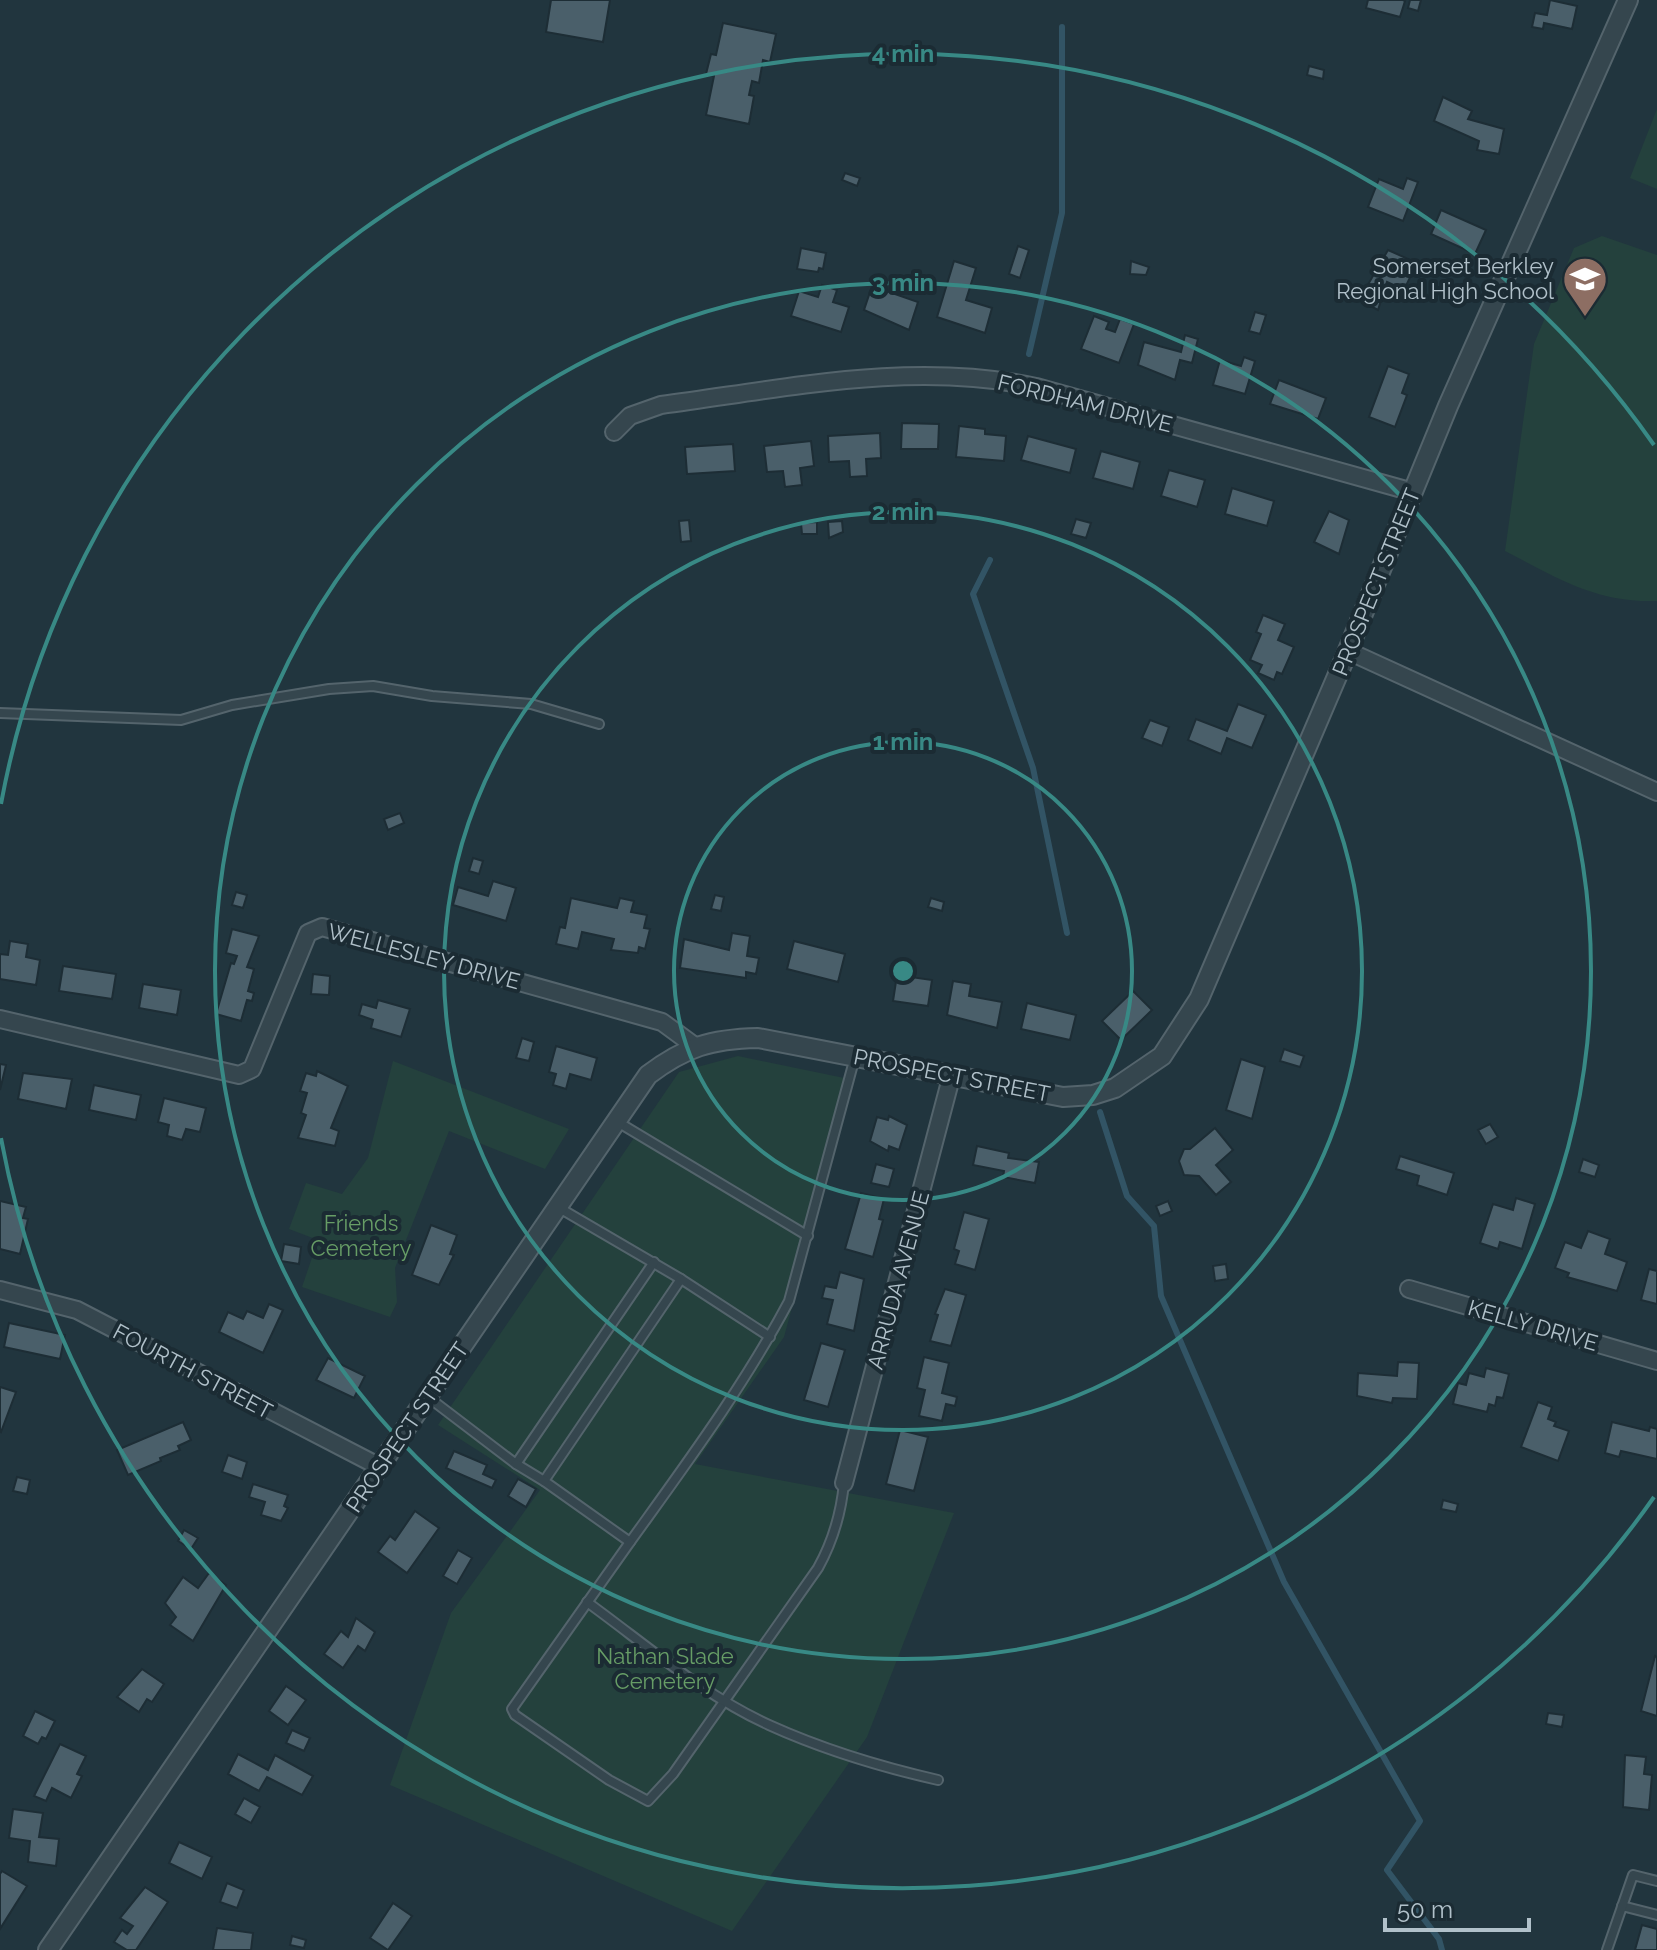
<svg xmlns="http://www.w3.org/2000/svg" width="1657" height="1950" font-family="Raleway,sans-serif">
<rect width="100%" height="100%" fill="#21353e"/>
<!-- green -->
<g fill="#24413d">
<polygon points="1657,109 1657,189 1630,178"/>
<path d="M1602,236L1657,255V601C1596,603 1557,578 1505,551L1534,344L1574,248Z"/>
<polygon points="738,1056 854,1080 784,1337 695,1464 954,1513 867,1737 732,1931 390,1785 451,1613 540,1490 438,1425 679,1072"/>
<polygon points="393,1061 569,1129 545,1169 449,1131 395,1268 397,1302 390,1317 302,1287 318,1240 289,1229 306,1183 342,1194 368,1158"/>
</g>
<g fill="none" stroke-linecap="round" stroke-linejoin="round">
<!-- stream -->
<g stroke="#325465" stroke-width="6">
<polyline points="1029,354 1062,213 1062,27"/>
<polyline points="990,560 973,594 1033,768 1067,933"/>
<polyline points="1100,1112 1127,1196 1154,1226 1161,1296 1284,1582 1420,1821 1387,1870 1439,1939 1442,1950"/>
</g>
</g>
<!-- building -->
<g fill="#4a5f6a" stroke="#1d2d35" stroke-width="2">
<polygon points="551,0 610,0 603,42 546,32"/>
<polygon points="1368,0 1403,0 1405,1 1400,17 1366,8"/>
<polygon points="1410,0 1421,0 1418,11 1408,8"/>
<polygon points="1550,0 1577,6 1572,29 1544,23 1543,29 1532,27 1535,13 1547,15"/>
<polygon points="723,23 776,34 770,62 763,60 759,83 752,81 749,95 754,96 749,124 706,115 714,76 706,74 711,54 716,55"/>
<polygon points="1309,66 1324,70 1323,79 1307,75"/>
<polygon points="1443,97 1472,111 1468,119 1504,129 1499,154 1477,150 1479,141 1434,121"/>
<polygon points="845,173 860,178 857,186 842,180"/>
<polygon points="1407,178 1418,182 1403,221 1368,207 1379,179 1403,189"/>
<polygon points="1441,210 1486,230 1475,254 1431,234"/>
<polygon points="1018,246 1029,250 1020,278 1009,274"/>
<polygon points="801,248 826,253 823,269 819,268 818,272 797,269"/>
<polygon points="1388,250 1417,263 1404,290 1387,282 1378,310 1359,300"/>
<polygon points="954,261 976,268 966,300 992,308 985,333 937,317"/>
<polygon points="1131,261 1149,267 1146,275 1130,274"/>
<polygon points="822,285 837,290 833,302 849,307 841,332 791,316 799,291 818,297"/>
<polygon points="872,286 918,302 909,330 864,310"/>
<polygon points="1255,312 1266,315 1260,334 1249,331"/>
<polygon points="1094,316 1109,322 1106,329 1115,332 1120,319 1134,324 1119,363 1081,349"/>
<polygon points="1185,335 1198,339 1192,363 1180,360 1175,380 1138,365 1144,342 1181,352"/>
<polygon points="1244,357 1255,361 1245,394 1213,385 1220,360 1241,366"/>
<polygon points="1388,366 1409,374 1402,393 1407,395 1395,427 1369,417"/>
<polygon points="1279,380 1326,398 1318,419 1270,404"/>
<polygon points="902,423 939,424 938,449 901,449"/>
<polygon points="959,426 985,429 985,434 1006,436 1004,461 956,457"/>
<polygon points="880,433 881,458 866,459 867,476 850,477 849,461 829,462 828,436"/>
<polygon points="1028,436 1076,449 1070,473 1021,460"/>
<polygon points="811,441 814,466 800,468 802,485 785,487 783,471 767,472 764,446"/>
<polygon points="733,444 735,471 687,474 685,447"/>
<polygon points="1101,451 1140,462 1133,489 1093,478"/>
<polygon points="1169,470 1205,480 1197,507 1161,496"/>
<polygon points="1232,488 1274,501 1267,526 1225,514"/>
<polygon points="1329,511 1349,520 1339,554 1314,542"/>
<polygon points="1076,519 1091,523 1086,538 1071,534"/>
<polygon points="689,520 691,541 681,542 679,521"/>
<polygon points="842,521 843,532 829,538 828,522"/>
<polygon points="817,522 817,534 802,534 801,523"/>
<polygon points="1263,615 1285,624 1278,640 1294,647 1282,674 1277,672 1274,680 1258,673 1262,665 1250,660 1261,634 1256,632"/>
<polygon points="1238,704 1266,715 1252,748 1227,738 1221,754 1188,740 1196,719 1227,731"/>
<polygon points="1150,720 1169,727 1162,746 1142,738"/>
<polygon points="400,813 404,823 388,830 384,819"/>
<polygon points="473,858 483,861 479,874 469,871"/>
<polygon points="493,881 516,888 506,921 453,905 458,887 488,896"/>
<polygon points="236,892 247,895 243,908 232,905"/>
<polygon points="715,895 724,897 721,911 711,909"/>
<polygon points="571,898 617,908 620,898 634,901 631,912 647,915 644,928 650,929 645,949 639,947 638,953 611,950 614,939 582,932 578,949 556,944 560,927 565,928"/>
<polygon points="931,898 944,902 942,911 928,907"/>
<polygon points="232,929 259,936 247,967 254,969 248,991 254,993 252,1001 247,1000 241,1021 216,1014 231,963 234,964 237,956 226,953"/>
<polygon points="732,933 750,936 747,956 759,958 756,974 746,972 746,978 680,968 684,939 729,950"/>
<polygon points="10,941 28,944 26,957 40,960 36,985 0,979 0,954 8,955"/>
<polygon points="794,941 845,954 838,982 787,969"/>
<polygon points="63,966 116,974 112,999 59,991"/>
<polygon points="313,974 330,976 329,995 311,994"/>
<polygon points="897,975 932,980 928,1006 893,1001"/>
<polygon points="953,981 971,984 969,996 1002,1002 997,1028 947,1015"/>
<polygon points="143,984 181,990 177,1015 139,1008"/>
<polygon points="1133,991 1152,1010 1121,1040 1102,1021"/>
<polygon points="378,1000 410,1009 401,1037 371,1028 373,1020 359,1015 362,1004 376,1008"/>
<polygon points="1027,1003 1076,1015 1070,1040 1021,1029"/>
<polygon points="522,1038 534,1042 529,1061 516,1058"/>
<polygon points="556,1046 597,1058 591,1080 570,1074 566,1089 553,1085 556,1074 549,1072"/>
<polygon points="1284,1049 1304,1056 1300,1067 1280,1061"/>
<polygon points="1241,1059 1265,1067 1252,1119 1226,1110"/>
<polygon points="0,1064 6,1065 0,1090"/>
<polygon points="317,1071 348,1086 331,1128 339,1131 335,1146 298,1138 306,1115 301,1113 307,1093 300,1091 306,1073 316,1076"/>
<polygon points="23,1073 72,1079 66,1109 18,1099"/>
<polygon points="94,1085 141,1095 136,1120 89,1110"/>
<polygon points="164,1098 206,1108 200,1132 186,1129 182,1140 167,1136 169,1125 158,1122"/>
<polygon points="889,1116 907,1125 899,1150 889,1146 888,1151 870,1141 877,1117 888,1120"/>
<polygon points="1490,1124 1498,1137 1486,1144 1478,1130"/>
<polygon points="1215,1128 1233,1150 1216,1165 1231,1182 1216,1195 1199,1176 1184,1175 1179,1161 1184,1149 1190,1149"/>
<polygon points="977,1146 1009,1153 1008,1158 1039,1162 1035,1183 1003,1177 1004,1171 973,1165"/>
<polygon points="1400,1156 1454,1173 1447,1195 1417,1185 1419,1176 1396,1169"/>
<polygon points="1583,1159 1599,1165 1595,1177 1579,1172"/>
<polygon points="876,1164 894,1169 889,1187 871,1183"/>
<polygon points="861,1193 884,1199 879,1219 883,1220 873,1257 845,1249"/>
<polygon points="1516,1198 1535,1204 1522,1249 1500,1242 1498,1249 1480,1243 1493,1204 1513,1210"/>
<polygon points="0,1201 26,1207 23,1218 28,1219 20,1254 0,1249"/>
<polygon points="1168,1201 1172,1211 1160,1216 1156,1206"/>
<polygon points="964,1212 989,1219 975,1270 955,1264 959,1251 954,1249"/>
<polygon points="431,1225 457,1235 450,1254 454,1255 439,1285 412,1275"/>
<polygon points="1588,1231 1610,1239 1605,1254 1627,1262 1617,1291 1567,1277 1569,1273 1555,1268 1565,1242 1581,1248"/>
<polygon points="284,1244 301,1247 299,1264 281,1261"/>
<polygon points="1226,1264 1228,1279 1215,1281 1213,1266"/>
<polygon points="1649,1269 1657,1271 1657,1304 1641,1300"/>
<polygon points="840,1272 864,1279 854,1331 827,1324 833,1300 822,1298 825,1286 836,1288"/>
<polygon points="945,1289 966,1295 951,1346 930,1341 938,1315 935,1314"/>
<polygon points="269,1304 283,1310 263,1353 219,1332 228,1312 243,1319 247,1311 263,1318"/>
<polygon points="9,1323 65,1335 60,1359 4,1347"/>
<polygon points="821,1343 845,1350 828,1407 804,1400"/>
<polygon points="924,1357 949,1363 942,1393 957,1397 955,1406 946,1404 942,1421 919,1416 925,1390 917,1388"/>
<polygon points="328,1358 365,1376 354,1398 316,1380"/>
<polygon points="1398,1362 1419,1363 1417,1399 1393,1398 1392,1403 1357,1396 1358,1373 1397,1376"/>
<polygon points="1486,1368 1509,1374 1503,1398 1497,1397 1495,1406 1489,1404 1487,1412 1453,1404 1458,1383 1466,1385 1469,1373 1484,1377"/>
<polygon points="0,1387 16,1392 1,1432 0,1431"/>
<polygon points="1538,1402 1552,1407 1548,1419 1556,1422 1554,1426 1569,1431 1558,1461 1521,1447"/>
<polygon points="183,1422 191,1440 178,1446 180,1450 160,1458 161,1461 128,1475 117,1450"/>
<polygon points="1612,1422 1649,1431 1650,1427 1657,1429 1657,1459 1621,1451 1619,1457 1605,1453"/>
<polygon points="900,1430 928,1437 914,1491 886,1484"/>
<polygon points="454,1451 487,1465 483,1474 496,1480 492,1488 446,1468"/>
<polygon points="228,1455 247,1462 242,1479 222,1472"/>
<polygon points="17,1477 30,1480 27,1494 13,1491"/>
<polygon points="518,1479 536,1489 526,1507 508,1496"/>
<polygon points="253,1484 288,1495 284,1506 288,1508 281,1521 261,1515 265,1502 249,1497"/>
<polygon points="1443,1500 1458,1504 1456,1512 1441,1509"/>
<polygon points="415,1511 439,1528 407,1573 378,1552 390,1536 395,1540"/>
<polygon points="184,1530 198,1538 191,1549 178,1541"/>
<polygon points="458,1550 472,1558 457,1584 443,1576"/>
<polygon points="209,1573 226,1585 193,1641 170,1625 176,1617 165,1603 183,1577 198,1588"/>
<polygon points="356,1618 375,1632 365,1651 358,1646 343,1668 324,1654 341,1631 348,1637"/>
<polygon points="1655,1656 1657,1657 1657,1716 1641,1711"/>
<polygon points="142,1669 164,1684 152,1702 147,1699 139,1712 117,1697"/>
<polygon points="286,1686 306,1700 288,1725 269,1711"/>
<polygon points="35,1711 55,1721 46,1739 42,1737 38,1744 23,1736"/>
<polygon points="1548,1713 1564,1715 1562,1727 1546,1724"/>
<polygon points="292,1730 310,1738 304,1751 286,1743"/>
<polygon points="60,1744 86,1756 77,1774 82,1776 71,1798 52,1788 46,1801 34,1796"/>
<polygon points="238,1754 268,1770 275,1755 313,1776 302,1795 267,1777 259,1791 228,1774"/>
<polygon points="1625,1755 1646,1757 1644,1774 1652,1775 1649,1810 1623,1807"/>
<polygon points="244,1798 260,1807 251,1823 235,1814"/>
<polygon points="13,1809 43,1813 39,1837 59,1839 56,1866 28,1862 30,1841 9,1838"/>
<polygon points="179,1842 212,1857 202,1879 169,1863"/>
<polygon points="2,1871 27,1886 0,1929 0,1874"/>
<polygon points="227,1883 244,1890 237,1908 220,1902"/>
<polygon points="145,1887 168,1902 136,1950 127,1950 114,1942 122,1930 127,1934 133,1926 120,1918"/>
<polygon points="393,1903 412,1916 388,1950 370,1938"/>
<polygon points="1642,1925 1657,1929 1657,1950 1635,1950"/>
<polygon points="217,1928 253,1933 251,1950 213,1950"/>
<polygon points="292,1936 306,1940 304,1948 290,1945"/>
</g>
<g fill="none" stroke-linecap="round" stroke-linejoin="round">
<!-- service casing -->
<g stroke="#54646c" stroke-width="12">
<g id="service">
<polyline points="0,713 181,720 232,705 329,689 373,686 432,696 531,704 599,724"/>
<polyline points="616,1121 808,1236"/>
<polyline points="556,1206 681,1279"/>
<path d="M770,1337L681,1279L544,1481L630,1542C686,1464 744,1386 789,1301L855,1057"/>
<polyline points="428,1397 516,1464 654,1262"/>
<polyline points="516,1464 544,1481"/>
<path d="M630,1542L512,1709L515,1715L609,1780L648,1801L673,1774L818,1568C833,1541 841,1514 844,1483"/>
<path d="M587,1602C645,1644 703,1695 769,1725C822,1749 881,1767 938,1780"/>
<polyline points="1622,1906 1657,1915"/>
<polyline points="1607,1950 1633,1875 1657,1881"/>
</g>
</g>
<!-- minor casing -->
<g stroke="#54646c" stroke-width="20">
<g id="minor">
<path d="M614,432L630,416L661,405C784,389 912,360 1036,387L1413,492"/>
<polyline points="1348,651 1657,792"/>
<polyline points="0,1019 239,1075 252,1069 308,933 322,927 662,1022 696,1047"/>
<polyline points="1409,1289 1657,1361"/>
<polyline points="0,1290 77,1310 380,1467"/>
<polyline points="844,1483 951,1078"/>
</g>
</g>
<!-- tertiary casing -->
<g stroke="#54646c" stroke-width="22">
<path id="tertiary" d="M48,1950L648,1075C685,1047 711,1039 758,1038L1063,1097L1093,1095L1115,1088L1162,1056L1199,999L1344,660L1448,406L1628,0"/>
</g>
<!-- service -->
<use href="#service" stroke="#35464e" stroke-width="8"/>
<!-- minor -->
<use href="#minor" stroke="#35464e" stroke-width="16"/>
<!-- tertiary -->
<use href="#tertiary" stroke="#35464e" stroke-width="18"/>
</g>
<!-- distance rings -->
<g fill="none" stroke="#388985" stroke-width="4">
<circle cx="903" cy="971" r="229"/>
<circle cx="903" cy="971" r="459"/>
<circle cx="903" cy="971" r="688"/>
<path d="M1654 1497A917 917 0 0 1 1 1138M1 804A917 917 0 0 1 1654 445"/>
</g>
<!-- icons -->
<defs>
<g id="school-pin" transform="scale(2.3)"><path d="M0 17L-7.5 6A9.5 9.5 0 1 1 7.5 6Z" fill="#8d6e63" stroke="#1b2b33"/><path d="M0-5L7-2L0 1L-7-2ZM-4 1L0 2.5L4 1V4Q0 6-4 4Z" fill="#fff"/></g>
</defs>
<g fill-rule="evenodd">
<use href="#school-pin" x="1585" y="279"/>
</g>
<g text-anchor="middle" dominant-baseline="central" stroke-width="8" stroke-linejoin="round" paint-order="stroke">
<!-- poi labels -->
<g font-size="22" fill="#b1c1ca" stroke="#1b2b33" text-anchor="end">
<text x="1554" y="266">Somerset Berkley<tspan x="1554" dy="25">Regional High School</tspan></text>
</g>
<!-- street labels -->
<g font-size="22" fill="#b1c1ca" stroke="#1b2b33">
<text transform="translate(1085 403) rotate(14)">FORDHAM DRIVE</text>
<text transform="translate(1376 582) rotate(-68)">PROSPECT STREET</text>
<text transform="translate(424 956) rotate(15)">WELLESLEY DRIVE</text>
<text transform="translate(952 1075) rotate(11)">PROSPECT STREET</text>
<text transform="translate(898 1280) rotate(-75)">ARRUDA AVENUE</text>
<text transform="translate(1533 1325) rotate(16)">KELLY DRIVE</text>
<text transform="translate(193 1371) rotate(28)">FOURTH STREET</text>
<text transform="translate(407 1427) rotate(-56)">PROSPECT STREET</text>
</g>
<!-- park labels -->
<g font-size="22" fill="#679d66" stroke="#1b2b33">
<text x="361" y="1223">Friends<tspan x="361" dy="25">Cemetery</tspan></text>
<text x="665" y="1656">Nathan Slade<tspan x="665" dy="25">Cemetery</tspan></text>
</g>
</g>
<circle cx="903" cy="971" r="12" fill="#388985" stroke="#1b2b33" stroke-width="4"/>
<g font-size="24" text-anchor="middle" font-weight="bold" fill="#388985" stroke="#1b2b33" stroke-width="8" stroke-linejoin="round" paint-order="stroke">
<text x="903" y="62">4 min</text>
<text x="903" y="291">3 min</text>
<text x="903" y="520">2 min</text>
<text x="903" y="750">1 min</text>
</g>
<!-- scale -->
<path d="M1385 1918v12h144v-12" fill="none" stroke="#b1c1ca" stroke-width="4"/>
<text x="1397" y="1918" font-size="24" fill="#b1c1ca" stroke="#1b2b33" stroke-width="6" paint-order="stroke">50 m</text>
</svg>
